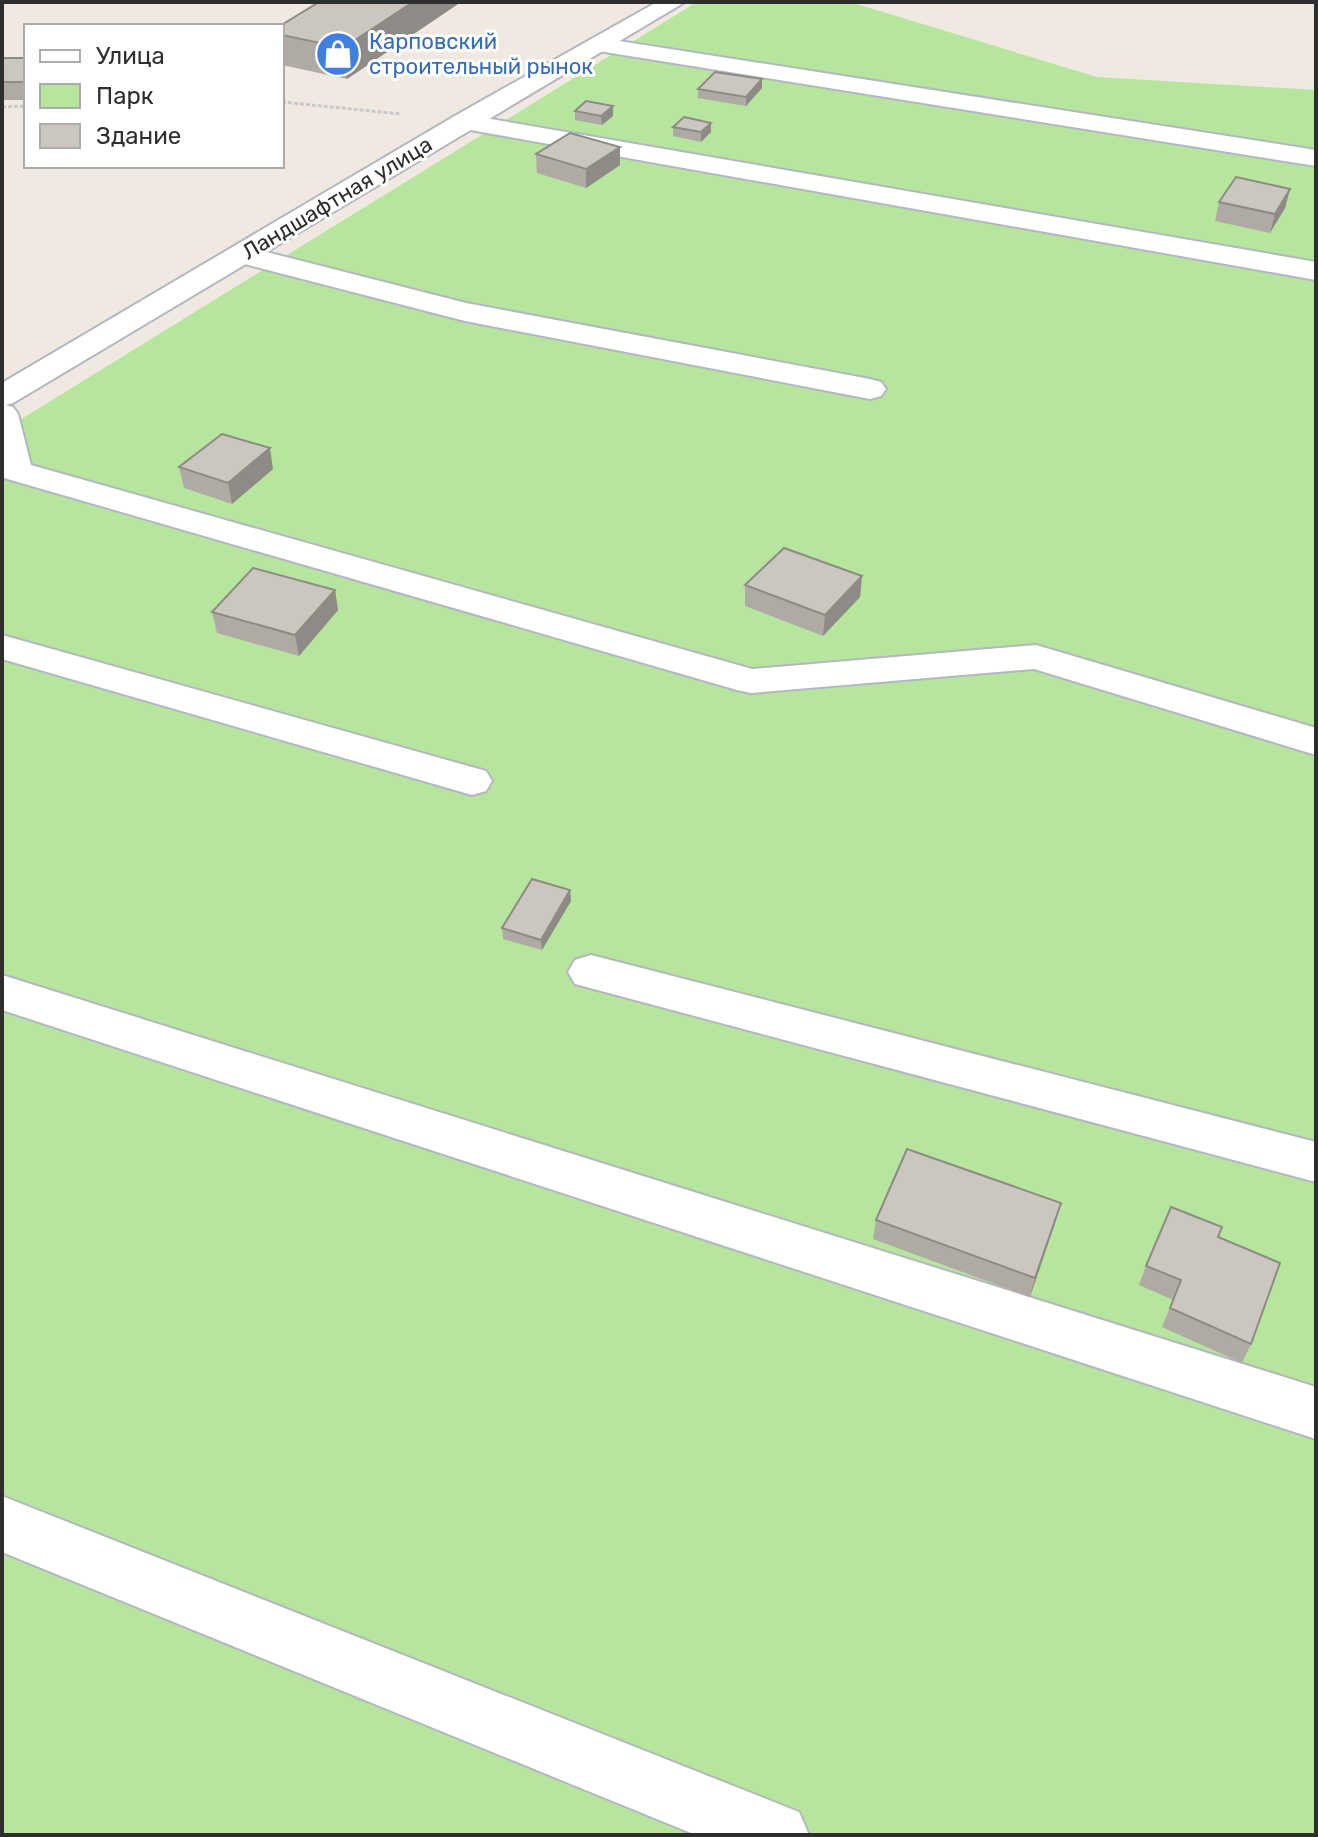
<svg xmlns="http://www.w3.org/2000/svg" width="1318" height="1837" font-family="Rubik,sans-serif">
<rect width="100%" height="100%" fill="#efe9e1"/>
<!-- green -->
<polygon fill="#b6e59e" points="697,2 850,2 1097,77 1316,90 1316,1835 2,1835 2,431"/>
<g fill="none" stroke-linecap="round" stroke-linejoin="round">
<!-- street casing -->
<g stroke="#b4b7c1" stroke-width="4">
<g id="street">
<polygon points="600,38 1316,150 1316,166 592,50 588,45 592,40"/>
<polygon points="462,114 1316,262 1316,280 453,127 449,122 453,117"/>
<polygon points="243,246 466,303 870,379 881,382 886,389 881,396 870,399 465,321 233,261 229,255 233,249"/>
<polygon points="2,404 13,407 18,414 31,465 752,669 1036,645 1316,728 1316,755 1034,669 751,693 737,690 4,478"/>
<polygon points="2,635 486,771 492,781 486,791 472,795 2,659"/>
<polygon points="591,955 1316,1142 1316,1182 575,984 568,972 575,960"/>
<polygon points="2,975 1316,1387 1316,1439 2,1010"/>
<polygon points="2,1496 799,1812 809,1835 696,1835 2,1552"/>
</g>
</g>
<!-- secondary casing -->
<g stroke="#b4b7c1" stroke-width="4">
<polygon id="secondary" points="657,2 685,2 13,403 2,406 2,383 453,117"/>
</g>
<!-- path -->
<g stroke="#c9c9c9" stroke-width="3" stroke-dasharray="4 2" stroke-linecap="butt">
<polyline points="282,102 401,114"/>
<polyline points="2,107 26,106"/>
</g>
<!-- street -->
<use href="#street" fill="#fff" fill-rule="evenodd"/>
<!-- secondary -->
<use href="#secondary" fill="#fff" fill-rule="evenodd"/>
</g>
<!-- wall -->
<g fill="#afaba4">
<polygon points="461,2 347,79 282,65 282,26"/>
<polygon points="26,58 26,100 2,100 2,60"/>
<polygon points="762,88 746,106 698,98 698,89"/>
<polygon points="575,111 613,116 602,125 575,120"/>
<polygon points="673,127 711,132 701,142 673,136"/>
<polygon points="536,154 620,165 586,188 537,173"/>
<polygon points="1290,189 1285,208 1270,233 1215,221 1219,202"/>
<polygon points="179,467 273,469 232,504 184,488"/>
<polygon points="862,576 860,597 823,636 745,606 745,585"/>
<polygon points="335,590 338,610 299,656 217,633 212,612"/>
<polygon points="570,890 571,901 542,950 503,939 502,928"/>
<polygon points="876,1220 1055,1223 1030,1297 873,1239"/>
<polygon points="1218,1237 1251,1344 1242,1363 1162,1327 1173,1300 1139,1285 1146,1266"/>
</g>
<!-- shaded-wall -->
<g fill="#8e8b86">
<polygon points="413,2 461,2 347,79 343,48"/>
<polygon points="762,79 762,88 746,106 746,97"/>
<polygon points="613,106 613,116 602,125 601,116"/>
<polygon points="711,123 711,132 701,142 701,132"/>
<polygon points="620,147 620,165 586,188 586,169"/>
<polygon points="1290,189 1285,208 1270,233 1275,214"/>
<polygon points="270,448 273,469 232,504 228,483"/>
<polygon points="862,576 860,597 823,636 825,615"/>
<polygon points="335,590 338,610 299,656 295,635"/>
<polygon points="570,890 571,901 542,950 541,940"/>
<polygon points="1061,1203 1055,1223 1030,1297 1035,1278"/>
</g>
<!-- building -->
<g fill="#cbc7bf" stroke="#8e8b86" stroke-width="2">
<polygon points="319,2 413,2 343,48 282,35 282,26 280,26"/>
<polygon points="3,58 26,58 26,82 2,82"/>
<polygon points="715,72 762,79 746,97 698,89"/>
<polygon points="586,101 613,106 601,116 575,111"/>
<polygon points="684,117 711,123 701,132 673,127"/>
<polygon points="570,133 620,147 586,169 536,154"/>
<polygon points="1236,177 1290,189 1275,214 1219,202"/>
<polygon points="222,434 270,448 228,483 179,467"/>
<polygon points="784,548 862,576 825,615 745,585"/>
<polygon points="253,568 335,590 295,635 212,612"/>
<polygon points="532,879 570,890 541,940 502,928"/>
<polygon points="907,1149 1061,1203 1035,1278 876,1220"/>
<polygon points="1171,1207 1222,1227 1218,1237 1280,1263 1251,1344 1170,1308 1181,1280 1146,1266"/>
</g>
<!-- icons -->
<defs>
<g id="shop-disc" transform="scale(2.3)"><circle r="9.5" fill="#3f7fe0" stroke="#fff"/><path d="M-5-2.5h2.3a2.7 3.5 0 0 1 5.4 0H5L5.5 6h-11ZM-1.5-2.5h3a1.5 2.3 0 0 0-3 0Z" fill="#fff"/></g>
</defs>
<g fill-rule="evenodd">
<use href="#shop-disc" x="338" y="54"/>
</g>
<g text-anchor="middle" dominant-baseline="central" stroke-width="6" stroke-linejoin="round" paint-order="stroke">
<!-- far-shop labels -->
<g font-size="22" fill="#366cbe" stroke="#fff" text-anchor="start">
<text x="369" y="41">Карповский<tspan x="369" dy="25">строительный рынок</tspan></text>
</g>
<!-- far-street labels -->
<g font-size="22" fill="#2e2e2e" stroke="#fff">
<text transform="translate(337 198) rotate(-31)">Ландшафтная улица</text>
</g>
</g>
<!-- border -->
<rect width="1318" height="1837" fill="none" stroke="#2e2e2e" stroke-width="8"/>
<!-- legend -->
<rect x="24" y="24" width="260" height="144" fill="#ffffff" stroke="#ababab" stroke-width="2"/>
<rect x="40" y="50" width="40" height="12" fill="#ffffff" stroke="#ababab" stroke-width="2"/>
<text x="96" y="64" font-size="24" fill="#2e2e2e">Улица</text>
<rect x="40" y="84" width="40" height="24" fill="#b6e59e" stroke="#ababab" stroke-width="2"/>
<text x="96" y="104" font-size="24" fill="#2e2e2e">Парк</text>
<rect x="40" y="124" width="40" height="24" fill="#cbc7bf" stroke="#ababab" stroke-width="2"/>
<text x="96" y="144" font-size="24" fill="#2e2e2e">Здание</text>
</svg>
